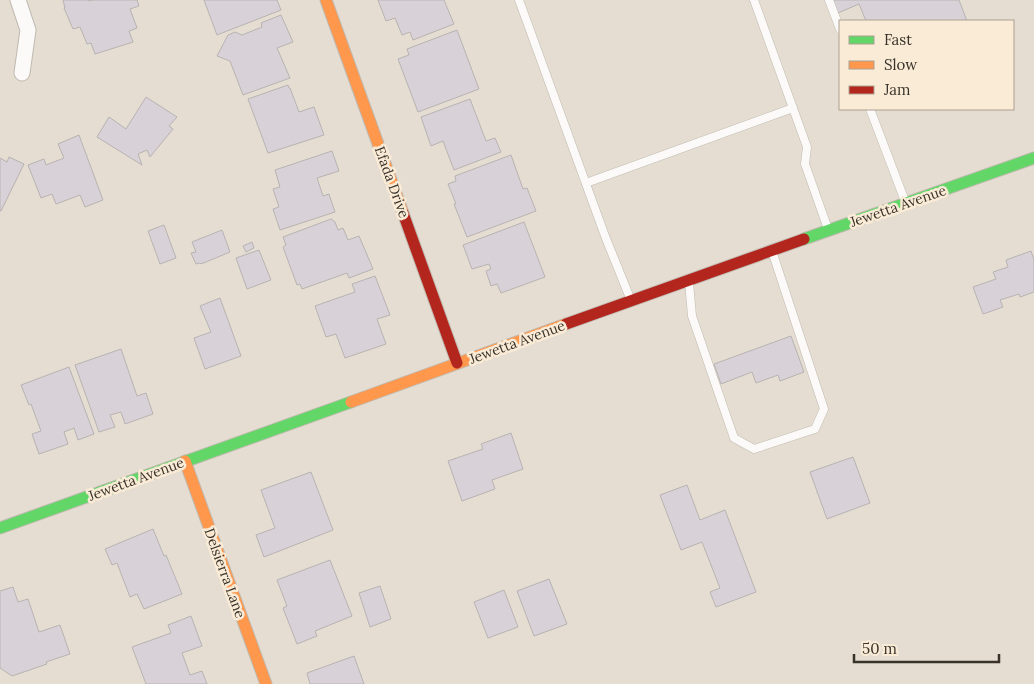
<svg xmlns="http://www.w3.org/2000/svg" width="1034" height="684" font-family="Lora,serif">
<rect width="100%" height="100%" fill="#e5ddd1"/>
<!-- building -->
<g fill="#d8d2d8" stroke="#b7b3b2">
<polygon points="63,0 88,0 89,1 93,0 137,0 139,6 130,9 137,28 129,31 133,42 95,54 91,43 87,44 80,27 73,29 64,8 65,8"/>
<polygon points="204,0 277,0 281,10 217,35"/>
<polygon points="378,0 444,0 454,24 413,40 410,32 402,35 395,18 386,21"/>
<polygon points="833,0 959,0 967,21 866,21 859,4 838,13"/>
<polygon points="281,15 293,42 277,48 290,78 243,95 230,61 217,56 228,35 235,32 242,35 262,27 261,23"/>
<polygon points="457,30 479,89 418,112 398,59 409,55 407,49"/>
<polygon points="288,85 289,88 290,88 299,112 314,107 324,135 268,153 248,99"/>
<polygon points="146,97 177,117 169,126 173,129 150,157 147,150 138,154 142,165 97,137 109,117 126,129"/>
<polygon points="470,99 486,141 495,138 501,152 454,170 443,141 431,146 421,117"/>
<polygon points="79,135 103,200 85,207 80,195 56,204 52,194 41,198 28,165 44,159 46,165 64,158 58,144"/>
<polygon points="332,151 339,171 317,178 323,196 329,194 335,212 280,230 273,209 279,207 273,189 280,187 275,170"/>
<polygon points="511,155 523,189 527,188 536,211 467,237 454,204 456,204 448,184 456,181 455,176"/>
<polygon points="9,157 24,164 1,211 0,211 0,158 7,162"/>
<polygon points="331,219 335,222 338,230 343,228 348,240 359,236 373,269 349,278 347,273 302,289 300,284 297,285 283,247 286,245 283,237"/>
<polygon points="524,222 545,277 501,293 497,284 491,286 486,271 491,269 489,264 472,269 463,245"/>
<polygon points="164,225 176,258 160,264 148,231"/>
<polygon points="222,230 230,252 201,264 200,263 196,264 191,253 196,252 192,242"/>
<polygon points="252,242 254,248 246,252 243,246"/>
<polygon points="259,250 271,280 247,289 236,258"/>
<polygon points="1031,251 1034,260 1034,292 1020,297 1019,294 1000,300 1003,307 983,314 973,287 996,279 993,272 1008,267 1006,260"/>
<polygon points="375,276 390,315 377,319 386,344 345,358 336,334 326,337 315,306 355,292 352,284"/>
<polygon points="220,298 241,356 205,369 194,338 211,332 200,306"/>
<polygon points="791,336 804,372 780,381 778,375 756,383 752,372 721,384 714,364"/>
<polygon points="121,349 137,396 146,393 153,414 125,424 121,412 110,415 115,427 99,432 75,365"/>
<polygon points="69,367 94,434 78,440 74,428 64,432 68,444 39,454 32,434 41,431 31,404 29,405 21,385"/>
<polygon points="511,433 523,469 492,480 495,489 462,501 448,461 483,449 481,444"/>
<polygon points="853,457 870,503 827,519 810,472"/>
<polygon points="311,472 333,530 264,557 256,535 275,528 261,490"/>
<polygon points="687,485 700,520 725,510 756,592 716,607 710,592 720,588 702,542 681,550 660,495"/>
<polygon points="153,529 164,556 166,555 182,594 144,609 137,594 130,597 117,563 112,565 105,549"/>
<polygon points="330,560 352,616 315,631 317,636 297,644 283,608 287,606 277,580"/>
<polygon points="549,579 567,624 534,636 517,591"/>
<polygon points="380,586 391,619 370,627 359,593"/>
<polygon points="13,587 18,602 28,599 39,632 60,625 70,654 46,662 47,664 12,676 0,668 0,591"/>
<polygon points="504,590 518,627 488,638 474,602"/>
<polygon points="191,616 202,646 182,653 190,675 202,671 207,684 146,684 132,647 171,633 168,625"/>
<polygon points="354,656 364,684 310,684 307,673"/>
</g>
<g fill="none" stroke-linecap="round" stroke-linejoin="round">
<!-- lane casing -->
<g stroke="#c0bab1" stroke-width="9">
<g id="lane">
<polyline points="519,0 605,236 630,298"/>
<polyline points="754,0 807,147 805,164 828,229"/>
<polyline points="829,0 840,29"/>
<polyline points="870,109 905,201"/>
<polyline points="586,183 793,108"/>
<polyline points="689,282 692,316 734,438 754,449 815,429 824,409 772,251"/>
</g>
</g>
<!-- street casing -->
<g stroke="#c0bab1" stroke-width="17">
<polyline id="street" points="18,0 28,30 22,73"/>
</g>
<!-- fast casing -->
<g stroke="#c0bab1" stroke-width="13">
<g id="fast">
<polyline points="804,239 1034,158"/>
<polyline points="0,528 351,402"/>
</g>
</g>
<!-- slow casing -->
<g stroke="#c0bab1" stroke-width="13">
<g id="slow">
<polyline points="326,0 403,213"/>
<polyline points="351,402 566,324"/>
<polyline points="185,461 266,684"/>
</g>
</g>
<!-- jam casing -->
<g stroke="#c0bab1" stroke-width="13">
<g id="jam">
<polyline points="403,213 457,363"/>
<polyline points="566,324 804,239"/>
</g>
</g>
<!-- lane -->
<use href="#lane" stroke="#fbfaf8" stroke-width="8"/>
<!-- street -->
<use href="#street" stroke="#fbfaf8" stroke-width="15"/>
<!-- fast -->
<use href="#fast" stroke="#63d668" stroke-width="11"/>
<!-- slow -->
<use href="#slow" stroke="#ff974d" stroke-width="11"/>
<!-- jam -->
<use href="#jam" stroke="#b3261e" stroke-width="11"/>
</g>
<g text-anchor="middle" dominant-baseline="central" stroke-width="5" stroke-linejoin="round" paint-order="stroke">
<!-- street labels -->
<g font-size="14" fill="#38332a" stroke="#faebd6">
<text transform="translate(392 182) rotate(70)">Efada Drive</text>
<text transform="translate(898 206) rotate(-19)">Jewetta Avenue</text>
<text transform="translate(517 342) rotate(-20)">Jewetta Avenue</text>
<text transform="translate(136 479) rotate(-20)">Jewetta Avenue</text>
<text transform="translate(225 573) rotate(70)">Delsierra Lane</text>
</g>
</g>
<!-- legend -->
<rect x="839" y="20" width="175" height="90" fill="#faebd6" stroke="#aca191"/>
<rect x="849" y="36" width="25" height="8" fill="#63d668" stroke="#aca191"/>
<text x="884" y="45" font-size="15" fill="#38332a">Fast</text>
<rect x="849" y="61" width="25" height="8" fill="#ff974d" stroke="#aca191"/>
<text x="884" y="70" font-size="15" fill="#38332a">Slow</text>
<rect x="849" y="86" width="25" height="8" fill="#b3261e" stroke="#aca191"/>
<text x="884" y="95" font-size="15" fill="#38332a">Jam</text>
<!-- scale -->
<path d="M854 654v8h145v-8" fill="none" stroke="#38332a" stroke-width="2.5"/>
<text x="862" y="654" font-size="15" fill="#38332a" stroke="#faebd6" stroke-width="4" paint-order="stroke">50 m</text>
</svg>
